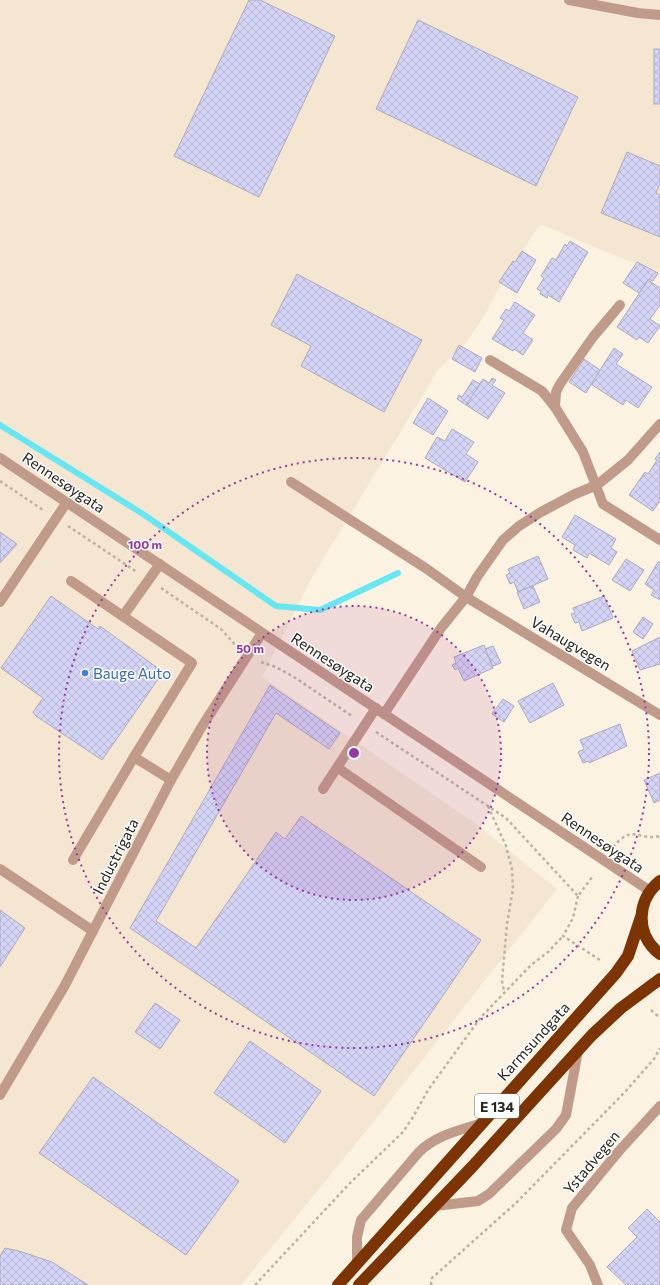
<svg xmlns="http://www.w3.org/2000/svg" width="660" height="1285" font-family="Commissioner,sans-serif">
<defs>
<pattern id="building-cross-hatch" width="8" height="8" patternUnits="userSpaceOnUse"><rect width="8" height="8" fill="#d4d4f6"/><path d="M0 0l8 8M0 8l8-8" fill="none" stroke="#b6b6d2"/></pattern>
</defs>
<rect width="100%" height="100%" fill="#fcf2e2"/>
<!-- built -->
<polygon fill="#f4e6d0" points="0,0 660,0 660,271 621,258 542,225 539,226 501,284 486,313 467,342 438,370 310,581 262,677 476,824 557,889 375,1120 241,1285 0,1285"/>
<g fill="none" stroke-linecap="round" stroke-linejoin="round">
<!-- stream -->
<polyline stroke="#66e7f4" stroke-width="6" points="0,425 143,514 276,606 320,610 398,573"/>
</g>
<!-- building -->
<g fill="url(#building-cross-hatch)" stroke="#ababbc">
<polygon points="249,0 260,0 335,36 259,197 174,156"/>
<polygon points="418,20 578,97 536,186 376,109"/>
<rect x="654" y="49" width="6" height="55"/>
<polygon points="627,152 660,166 660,184 656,193 660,195 660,237 601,213"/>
<polygon points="570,241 588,252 559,302 548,295 547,298 540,294 541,291 537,289 544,278 541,276 552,258 556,260 565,244 567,246"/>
<polygon points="522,251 536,260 517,293 499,282 513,261 515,262"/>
<polygon points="637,262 658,273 653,281 649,279 639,293 623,283"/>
<polygon points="297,274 422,340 384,412 301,366 311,346 271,325"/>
<polygon points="648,280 660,288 660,305 650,319 660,326 648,343 639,337 637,340 617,327"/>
<polygon points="515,302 535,315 523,333 533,340 523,355 514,349 513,351 492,339 504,320 500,318 506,309 509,311"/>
<polygon points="459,345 482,358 475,372 452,359"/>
<polygon points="614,348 623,354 616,364 652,387 638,408 626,400 623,405 591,384"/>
<polygon points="584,359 600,370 586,393 569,382"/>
<polygon points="492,378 496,380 492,385 505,393 488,419 466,405 483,379 489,383"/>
<polygon points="473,380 480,384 466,405 457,399 459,395 462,397"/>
<polygon points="428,398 448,411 433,435 413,423"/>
<polygon points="452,429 474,442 466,454 478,462 465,482 425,458 437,437 445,441"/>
<polygon points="660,452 660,501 653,511 629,495 645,472 648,474 657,460 655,459"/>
<polygon points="575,515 616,539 611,548 617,552 609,565 589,553 587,558 573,550 575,545 562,537"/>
<polygon points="0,532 17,544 0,563"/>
<polygon points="538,556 548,579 518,592 514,582 510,584 506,575 510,573 508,569"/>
<polygon points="626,559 644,570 630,591 612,580"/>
<polygon points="658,562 660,563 660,600 651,595 654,590 645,584"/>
<polygon points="533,586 540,602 524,609 517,592"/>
<polygon points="51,596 98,629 100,626 163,672 102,760 36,716 33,712 43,698 1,668"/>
<polygon points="604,596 613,618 582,631 579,622 575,623 571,614 575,613 573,608"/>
<polygon points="643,617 653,624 643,639 633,632"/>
<polygon points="660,637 660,664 640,670 632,651"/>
<polygon points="484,645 493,668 464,681 458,668 455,670 452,665 456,663 454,657"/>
<polygon points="493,646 501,663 493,666 485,649"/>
<polygon points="553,683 564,705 530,723 518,701"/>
<polygon points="270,685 340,733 329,749 276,713 156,921 196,948 276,832 285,839 301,816 481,940 374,1096 130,928"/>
<polygon points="503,699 514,706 504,722 492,714"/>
<polygon points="620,724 627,746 589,763 589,761 583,763 578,752 584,749 580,740"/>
<polygon points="660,773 660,800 654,803 644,780"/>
<polygon points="0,910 25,928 0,967"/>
<polygon points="155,1003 180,1020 160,1049 135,1032"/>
<polygon points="250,1041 321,1091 285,1143 214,1093"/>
<polygon points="93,1077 239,1181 186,1255 39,1153"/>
<polygon points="647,1209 660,1222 660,1285 626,1285 607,1267 637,1237 628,1228"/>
<polygon points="5,1248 19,1251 52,1262 88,1285 0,1285 0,1256"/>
</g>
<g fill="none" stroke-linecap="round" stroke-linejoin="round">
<!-- path -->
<g stroke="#bbb3a6" stroke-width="2.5" stroke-dasharray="3 3" stroke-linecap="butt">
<polyline points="0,481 43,510"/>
<polyline points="68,526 137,572"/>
<polyline points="161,588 221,629 237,647"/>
<polyline points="261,662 276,667 294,677 352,716"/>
<polyline points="376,732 506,818 578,896 593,876"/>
<polyline points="488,806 506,846 512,869 513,889 507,924 502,981 504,991"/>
<path d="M613,847C634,823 636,841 660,836"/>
<polyline points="578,896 573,918 563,936 600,960"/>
<polyline points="651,1010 660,1018"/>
<polyline points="255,1285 350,1183 403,1132 413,1117 428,1090 481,1017 531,965 548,952 563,936"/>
<polyline points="431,1285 432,1278 516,1203 624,1093 654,1059 660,1048"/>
</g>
<!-- minor -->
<g stroke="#c19b89" stroke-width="10">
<polyline points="569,0 638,13 660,15"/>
<polyline points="490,360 542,391 555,407 583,452 603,504 660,540"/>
<polyline points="555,407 556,392 560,384 593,337 620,305"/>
<polyline points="0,458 650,891"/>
<polyline points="291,482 427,569 466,597 660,715"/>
<polyline points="71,581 192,663 134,757 73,860"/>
<polyline points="0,602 67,502"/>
<polyline points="123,616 160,564"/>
<polyline points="384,714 441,628 466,597 477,577 503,540 519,526 541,512 575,494 597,485 628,460 660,424"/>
<polyline points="134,757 171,780"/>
<polyline points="338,768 481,867"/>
<polyline points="323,789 376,708"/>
<polyline points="0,869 93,931"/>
<polyline points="0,1095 64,987 171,780 201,728 262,633"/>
<polyline points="435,1206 478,1201 489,1194 556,1129 566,1115 578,1051"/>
<path d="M357,1264V1237L361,1220L419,1152C436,1135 460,1130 482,1123"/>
<polyline points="598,1285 590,1265 566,1230 572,1208 619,1151 660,1106"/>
</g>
<!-- highway -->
<g stroke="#7d3404" stroke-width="12">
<path d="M660,881C636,900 635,935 660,954"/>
<polyline points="338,1285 616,973 628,956 641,917"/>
<polyline points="359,1285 472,1167 592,1035 621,1008 660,979"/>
</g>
</g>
<!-- distance rings -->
<circle cx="354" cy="753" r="147" fill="#9938a0" fill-opacity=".12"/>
<g fill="none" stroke="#9938a0" stroke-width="2" stroke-dasharray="2 4">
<circle cx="354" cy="753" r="147"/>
<circle cx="354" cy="753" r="295"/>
</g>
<!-- markers -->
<circle fill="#3f7fe0" stroke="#fff" stroke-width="1.5" cx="85" cy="673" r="4"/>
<g text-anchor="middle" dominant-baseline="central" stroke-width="3" stroke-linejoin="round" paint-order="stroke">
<!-- shield labels -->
<rect fill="#fff" stroke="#686662" stroke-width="1" x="475" y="1094" width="44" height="24" rx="3"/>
<g font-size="14" font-weight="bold" fill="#28251f">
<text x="497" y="1106">E 134</text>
</g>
<!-- street labels -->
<g font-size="15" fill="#28251f" stroke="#fff">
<text transform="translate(64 482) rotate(34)">Rennesøygata</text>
<text transform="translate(571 643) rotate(31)">Vahaugvegen</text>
<text transform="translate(333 662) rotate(33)">Rennesøygata</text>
<text transform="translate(603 842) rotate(34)">Rennesøygata</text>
<text transform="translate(115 856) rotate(-63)">Industrigata</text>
<text transform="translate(533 1041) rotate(-48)">Karmsundgata</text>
<text transform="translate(591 1162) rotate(-50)">Ystadvegen</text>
</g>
<!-- shop labels -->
<g font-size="15" fill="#366cbe" stroke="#fff" text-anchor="start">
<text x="93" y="673">Bauge Auto</text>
</g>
</g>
<circle cx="354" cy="753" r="6" fill="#9938a0" stroke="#fff" stroke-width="2"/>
<g font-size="12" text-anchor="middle" font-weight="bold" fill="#9938a0" stroke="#fff" stroke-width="3" stroke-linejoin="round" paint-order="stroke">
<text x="145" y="549">100 m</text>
<text x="250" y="653">50 m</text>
</g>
</svg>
